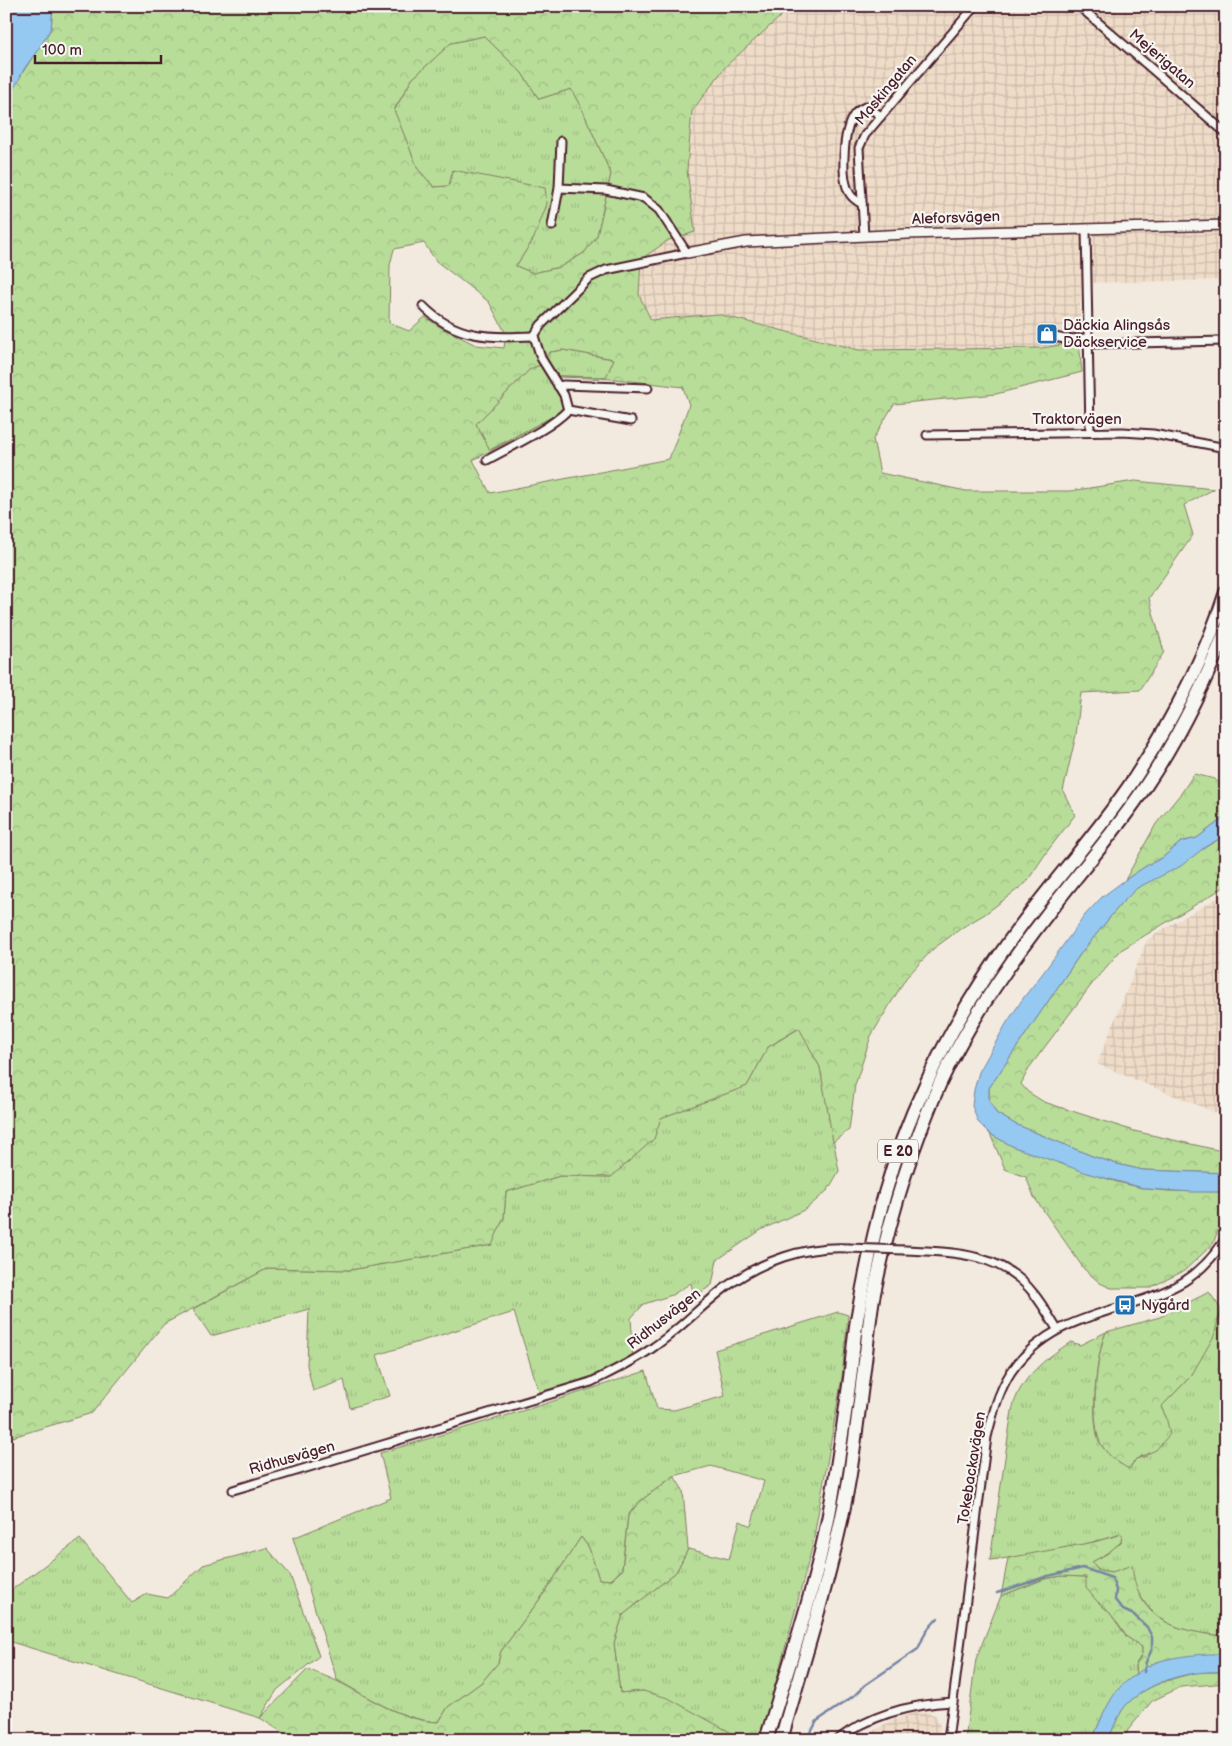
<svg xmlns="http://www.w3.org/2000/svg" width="1232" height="1746" font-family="'Balsamiq Sans',sans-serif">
<defs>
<pattern id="industrial-grid" width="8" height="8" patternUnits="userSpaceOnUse" patternTransform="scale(1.25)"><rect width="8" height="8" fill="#eedcc8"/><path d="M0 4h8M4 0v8" fill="none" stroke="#cebcac"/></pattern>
<pattern id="grass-tufts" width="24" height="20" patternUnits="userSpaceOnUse" patternTransform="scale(1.25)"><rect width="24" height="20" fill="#b8dd99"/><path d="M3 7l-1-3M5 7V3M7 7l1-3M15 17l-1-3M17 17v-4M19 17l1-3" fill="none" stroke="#a0bd84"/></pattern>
<pattern id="forest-crowns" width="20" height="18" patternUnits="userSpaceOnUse" patternTransform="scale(1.25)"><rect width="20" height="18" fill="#b8dd99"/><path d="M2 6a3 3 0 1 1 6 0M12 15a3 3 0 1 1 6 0" fill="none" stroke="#a0bd84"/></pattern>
</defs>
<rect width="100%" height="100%" fill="#f2eadf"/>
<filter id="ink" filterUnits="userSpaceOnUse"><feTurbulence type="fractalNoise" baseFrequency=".02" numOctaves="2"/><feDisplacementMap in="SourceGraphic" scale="10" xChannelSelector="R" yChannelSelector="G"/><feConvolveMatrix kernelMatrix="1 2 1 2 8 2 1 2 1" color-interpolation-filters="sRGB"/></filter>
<g filter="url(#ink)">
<!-- industrial -->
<g fill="url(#industrial-grid)">
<polygon points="792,6 1226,6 1226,235 1222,236 1224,280 1081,283 1079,342 1042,348 859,350 718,314 651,320 639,295 641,259 669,240 695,231 687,170 692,111 726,66"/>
<polygon points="1226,893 1226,1117 1097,1064 1147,940 1160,931"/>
<polygon points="929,1712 936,1716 940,1726 939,1740 858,1740 890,1721 914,1713"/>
</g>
<!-- grass -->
<g fill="url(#grass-tufts)" stroke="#817e62">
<polygon points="484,36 522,73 539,99 571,89 582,109 611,174 597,236 584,253 560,267 533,273 516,266 534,238 453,170 449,186 434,187 418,169 394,111 412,79 451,43"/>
<polygon points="563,350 614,359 607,377 558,376 545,358 550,352"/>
<polygon points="540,365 555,386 564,403 561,412 490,450 476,424 530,369"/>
<polygon points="800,1028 820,1067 839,1171 828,1190 806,1209 761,1230 717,1260 712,1285 694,1297 691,1283 672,1295 644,1304 631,1318 633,1346 632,1357 589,1377 540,1395 514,1312 377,1355 390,1396 350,1408 344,1380 313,1391 307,1365 309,1309 211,1336 193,1309 268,1268 350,1270 491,1245 504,1217 506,1192 560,1176 611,1177 653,1139 660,1118 747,1086 768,1047"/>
<path d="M1226,1305V1458L1224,1470L1226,1479V1636C1182,1632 1152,1626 1134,1583L1112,1572L1099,1570L1092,1562L1108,1553L1121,1542V1534C1079,1547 1034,1556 990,1560L1011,1417C1012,1411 1013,1404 1016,1398C1026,1373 1049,1356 1071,1342L1080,1345L1106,1332C1096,1355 1090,1418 1099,1441C1103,1450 1112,1457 1120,1464L1146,1456L1166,1417L1161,1407L1191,1376L1220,1318L1221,1309Z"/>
<path d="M838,1312L848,1315L842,1378L812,1548L769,1708L758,1740H734L728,1731L643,1691L620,1693L614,1643L623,1615L676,1572L688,1549L729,1559L740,1521L751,1526L764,1481L711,1466L674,1476L639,1502L628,1515L622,1569L611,1580L599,1579L589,1548L581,1537L543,1595L501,1651L498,1663L482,1682L448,1707L439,1722C401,1720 370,1698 337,1680L293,1538L391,1498L380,1453L532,1408L646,1371L657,1409L674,1410L725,1396L715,1350Z"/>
<polygon points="80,1539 132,1603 147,1594 168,1598 203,1565 267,1548 290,1575 319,1656 277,1690 260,1718 8,1641 6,1639 6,1594"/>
<polygon points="1062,1576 1086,1577 1096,1600 1110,1613 1127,1637 1142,1647 1142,1654 1135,1666 1136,1675 1117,1691 1101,1719 1092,1740 965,1740 976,1659 1001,1596 1044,1579"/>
</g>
<!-- forest -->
<g fill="url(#forest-crowns)" stroke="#817e62" fill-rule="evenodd">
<path d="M53,6H792L726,66L692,111L687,170L695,232L669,240L641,259L639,295L651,320L717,314L859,350L1042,348L1079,342L1082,372L996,394L894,404L873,439L880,473L966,491H1070L1135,481L1214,489L1184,505L1193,535L1149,598L1164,652L1140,690L1081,693L1076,735L1063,791L1075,815L1046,853L1026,883L985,914L963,927L933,949L906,978L871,1036L855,1085L849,1130L833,1142L820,1067L799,1028L768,1047L747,1086L661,1118L654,1139L611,1177L560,1176L506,1192L504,1217L492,1245L350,1270L268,1268L164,1324L92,1413L6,1439V98L51,29ZM484,36L522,73L539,99L571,89L582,109L611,174L597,236L584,253L560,267L533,273L516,266L534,238L547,204L545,188L453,170L449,186L434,187L418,169L394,110L412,79L451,43ZM424,243L436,261L489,302L506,334L504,348L476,345L440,327L425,317L409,331L389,323L390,265L394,249ZM563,350L614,359L606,377L558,376L546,358L550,352ZM540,365L555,386L564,403L561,412L490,450L476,424L530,369ZM558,377L615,379L683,387L689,405L669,459L490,493L473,460L561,414L570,399Z"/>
<polygon points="1194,774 1215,779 1223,788 1226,787 1226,816 1197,838 1181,842 1162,858 1146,866 1125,880 1156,824 1182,792"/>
<polygon points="1226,835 1226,886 1121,950 1095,980 1029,1068 1021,1084 1028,1092 1044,1102 1134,1131 1226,1152 1226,1173 1143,1170 1117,1164 1092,1156 1015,1124 996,1113 989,1100 989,1088 1081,953 1120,905 1137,888"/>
<polygon points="990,1134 1014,1147 1117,1182 1147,1189 1168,1191 1226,1192 1226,1208 1213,1244 1184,1271 1149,1288 1111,1288 1100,1283 1084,1269 1034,1197 1026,1177 1005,1169"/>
<path d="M1209,1292L1221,1309L1214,1336L1191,1376L1161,1407L1166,1417L1170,1434L1156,1450L1136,1459L1129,1469C1118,1463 1104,1453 1099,1440C1091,1416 1096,1356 1106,1332L1160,1317Z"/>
<path d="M674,1476L683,1490L688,1549L676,1572L623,1615L614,1643L620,1693L643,1691L668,1698L728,1731L734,1740H287L288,1736L260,1718L308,1669C319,1674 331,1678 341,1683C373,1700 403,1721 439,1722L448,1707L482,1682L498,1663L501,1651L543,1595L581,1537L589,1548L599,1579L611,1580L622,1570L628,1516L639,1502Z"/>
<path d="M1122,1534L1121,1542L1108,1553L1092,1562L1099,1570L1112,1572L1132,1565C1137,1621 1177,1632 1226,1636V1654L1156,1662L1136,1675L1135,1666L1142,1654V1647L1127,1637L1110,1613L1096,1600L1086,1588V1577L1062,1576L1044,1579L1001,1596L1008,1558L1094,1542Z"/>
<path d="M1199,1672H1226V1683L1181,1687L1152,1701L1128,1730L1124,1740H1108C1113,1729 1120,1710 1128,1703C1148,1684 1174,1678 1199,1672Z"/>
</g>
<!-- water -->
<g fill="#95c9f2" stroke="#7785a2">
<polygon points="6,6 53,6 51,28 42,44 24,69 18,82 6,98"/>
<polygon points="1226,816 1226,835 1205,847 1181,866 1137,888 1120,905 1081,953 989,1088 989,1100 996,1113 1015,1124 1092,1156 1117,1164 1143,1170 1226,1173 1226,1192 1192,1192 1147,1189 1090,1174 1014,1147 990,1134 978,1122 972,1106 974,1090 979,1072 1006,1024 1024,997 1043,973 1085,915 1102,897 1125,880 1146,866 1162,858 1181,842 1197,838"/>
<path d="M1226,1654V1672C1192,1670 1154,1679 1128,1703C1120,1710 1113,1729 1108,1740H1092C1099,1724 1106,1706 1116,1692C1123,1682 1146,1666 1157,1662C1175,1656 1206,1653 1226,1654Z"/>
</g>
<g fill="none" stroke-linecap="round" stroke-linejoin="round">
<!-- stream -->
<g stroke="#7785a2" stroke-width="2.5">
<polyline points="997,1593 1048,1576 1083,1568 1112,1578 1116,1590 1115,1600 1123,1610 1134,1615 1147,1627 1152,1637 1152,1649 1146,1662 1144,1672"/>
<polyline points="807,1740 817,1721 855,1695 865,1685 918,1649 926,1631 938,1618"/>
</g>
<!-- minor casing -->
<g stroke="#4a1f2b" stroke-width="11">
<g id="minor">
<polyline points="1079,6 1226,133"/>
<polyline points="559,188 606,190 644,198 659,210 687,253 606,270 589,278 541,325 534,336 541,358 564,395 568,410 631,421"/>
<path d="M862,204C857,201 853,199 850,194C840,178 843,130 854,115C857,110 863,108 867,106L881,116"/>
<polyline points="552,226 559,188 561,141"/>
<polyline points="1086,229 1090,431"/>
<polyline points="864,236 859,148 865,135 975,6"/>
<path d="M423,306C455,339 491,338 534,336"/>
<polyline points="1049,336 1065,339 1089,338"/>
<polyline points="1089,344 1226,341"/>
<polyline points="558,386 564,385 648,388"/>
<polyline points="927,435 1123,432 1153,434 1226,448"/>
<path d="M487,460C512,446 548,430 568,410"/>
<path d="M904,1250C952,1252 1002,1252 1034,1294C1043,1305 1050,1318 1057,1329"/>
<path d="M233,1490L591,1382C613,1371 635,1361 655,1346C680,1329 701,1306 726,1287C761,1261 804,1246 848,1248"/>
<path d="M837,1740C870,1715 912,1704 953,1702"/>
<path d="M948,1740L987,1437C993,1414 998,1392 1011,1372C1056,1308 1122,1317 1183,1282C1201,1271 1215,1255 1226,1238"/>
</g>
</g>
<!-- tertiary casing -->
<g stroke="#4a1f2b" stroke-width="12">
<polyline id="tertiary" points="687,253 746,242 907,234 1226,225"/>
</g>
<!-- motorway casing -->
<g stroke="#4a1f2b" stroke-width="16">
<g id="motorway">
<path d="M766,1740C789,1664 816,1587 830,1509C838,1465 844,1421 850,1378C853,1355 854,1331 859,1309C873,1230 891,1158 925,1086C948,1034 978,985 1011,939C1050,884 1097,835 1134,779C1172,721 1205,658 1226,592"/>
<path d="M781,1740C806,1651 835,1565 850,1474C856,1434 861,1393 866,1353C868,1335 870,1316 873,1298C888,1224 909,1152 940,1083C968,1022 1007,966 1048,913C1080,871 1116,831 1145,787C1178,738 1204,685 1226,630"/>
</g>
</g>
<!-- minor -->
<use href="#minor" stroke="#f6f6f2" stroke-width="7"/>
<!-- tertiary -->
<use href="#tertiary" stroke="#f6f6f2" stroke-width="9"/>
<!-- motorway -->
<use href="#motorway" stroke="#f6f6f2" stroke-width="12"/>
<!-- minor-bridge casing -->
<g stroke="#4a1f2b" stroke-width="11" stroke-linecap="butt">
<polyline id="minor-bridge" points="848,1248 904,1250"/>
</g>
<!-- minor-bridge -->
<use href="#minor-bridge" stroke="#f6f6f2" stroke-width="7"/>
</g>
</g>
<!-- icons -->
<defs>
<g id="shop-square" transform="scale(1.125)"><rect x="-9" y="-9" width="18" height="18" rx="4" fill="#1f6fb2" stroke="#f6f6f2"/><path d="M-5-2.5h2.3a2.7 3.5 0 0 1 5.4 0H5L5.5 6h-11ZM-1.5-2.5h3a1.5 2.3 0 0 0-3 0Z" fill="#fff"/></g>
<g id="bus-square" transform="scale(1.125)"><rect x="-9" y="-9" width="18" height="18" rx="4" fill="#1f6fb2" stroke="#f6f6f2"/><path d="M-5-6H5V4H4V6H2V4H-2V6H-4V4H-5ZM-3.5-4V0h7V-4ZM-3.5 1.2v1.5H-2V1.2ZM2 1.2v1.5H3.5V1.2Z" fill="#fff"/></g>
</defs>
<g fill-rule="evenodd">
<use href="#shop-square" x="1047" y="334"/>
<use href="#bus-square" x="1125" y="1305"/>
</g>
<g text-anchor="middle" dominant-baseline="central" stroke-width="4.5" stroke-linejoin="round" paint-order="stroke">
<!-- shield labels -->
<rect fill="#f6f6f2" stroke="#7e6067" stroke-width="1" x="878" y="1139.5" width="40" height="23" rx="4"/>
<g font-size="14" font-weight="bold" fill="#4a1f2b">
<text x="898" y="1151">E 20</text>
</g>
<!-- street labels -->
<g font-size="15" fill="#4a1f2b" stroke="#f6f6f2">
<text transform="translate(1162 59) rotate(41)">Mejerigatan</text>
<text transform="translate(886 90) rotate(-50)">Maskingatan</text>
<text transform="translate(956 218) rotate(-2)">Aleforsvägen</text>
<text x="1077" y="419">Traktorvägen</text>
<text transform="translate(664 1319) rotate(-38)">Ridhusvägen</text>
<text transform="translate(292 1458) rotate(-16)">Ridhusvägen</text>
<text transform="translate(972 1468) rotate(-81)">Tokebackavägen</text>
</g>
<!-- poi labels -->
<g font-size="15" fill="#4a1f2b" stroke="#f6f6f2" text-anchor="start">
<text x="1063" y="325">Däckia Alingsås<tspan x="1063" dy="17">Däckservice</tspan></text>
<text x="1141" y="1305">Nygård</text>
</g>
</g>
<!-- margin -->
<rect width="1232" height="1746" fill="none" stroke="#f6f6f2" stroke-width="25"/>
<rect x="12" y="12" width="1207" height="1721" fill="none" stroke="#4a1f2b" stroke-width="2" filter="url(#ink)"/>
<!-- scale -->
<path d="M35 55v8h126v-8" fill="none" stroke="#4a1f2b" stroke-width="2.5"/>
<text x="42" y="55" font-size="15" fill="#4a1f2b" stroke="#f6f6f2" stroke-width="4" paint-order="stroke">100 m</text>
</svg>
